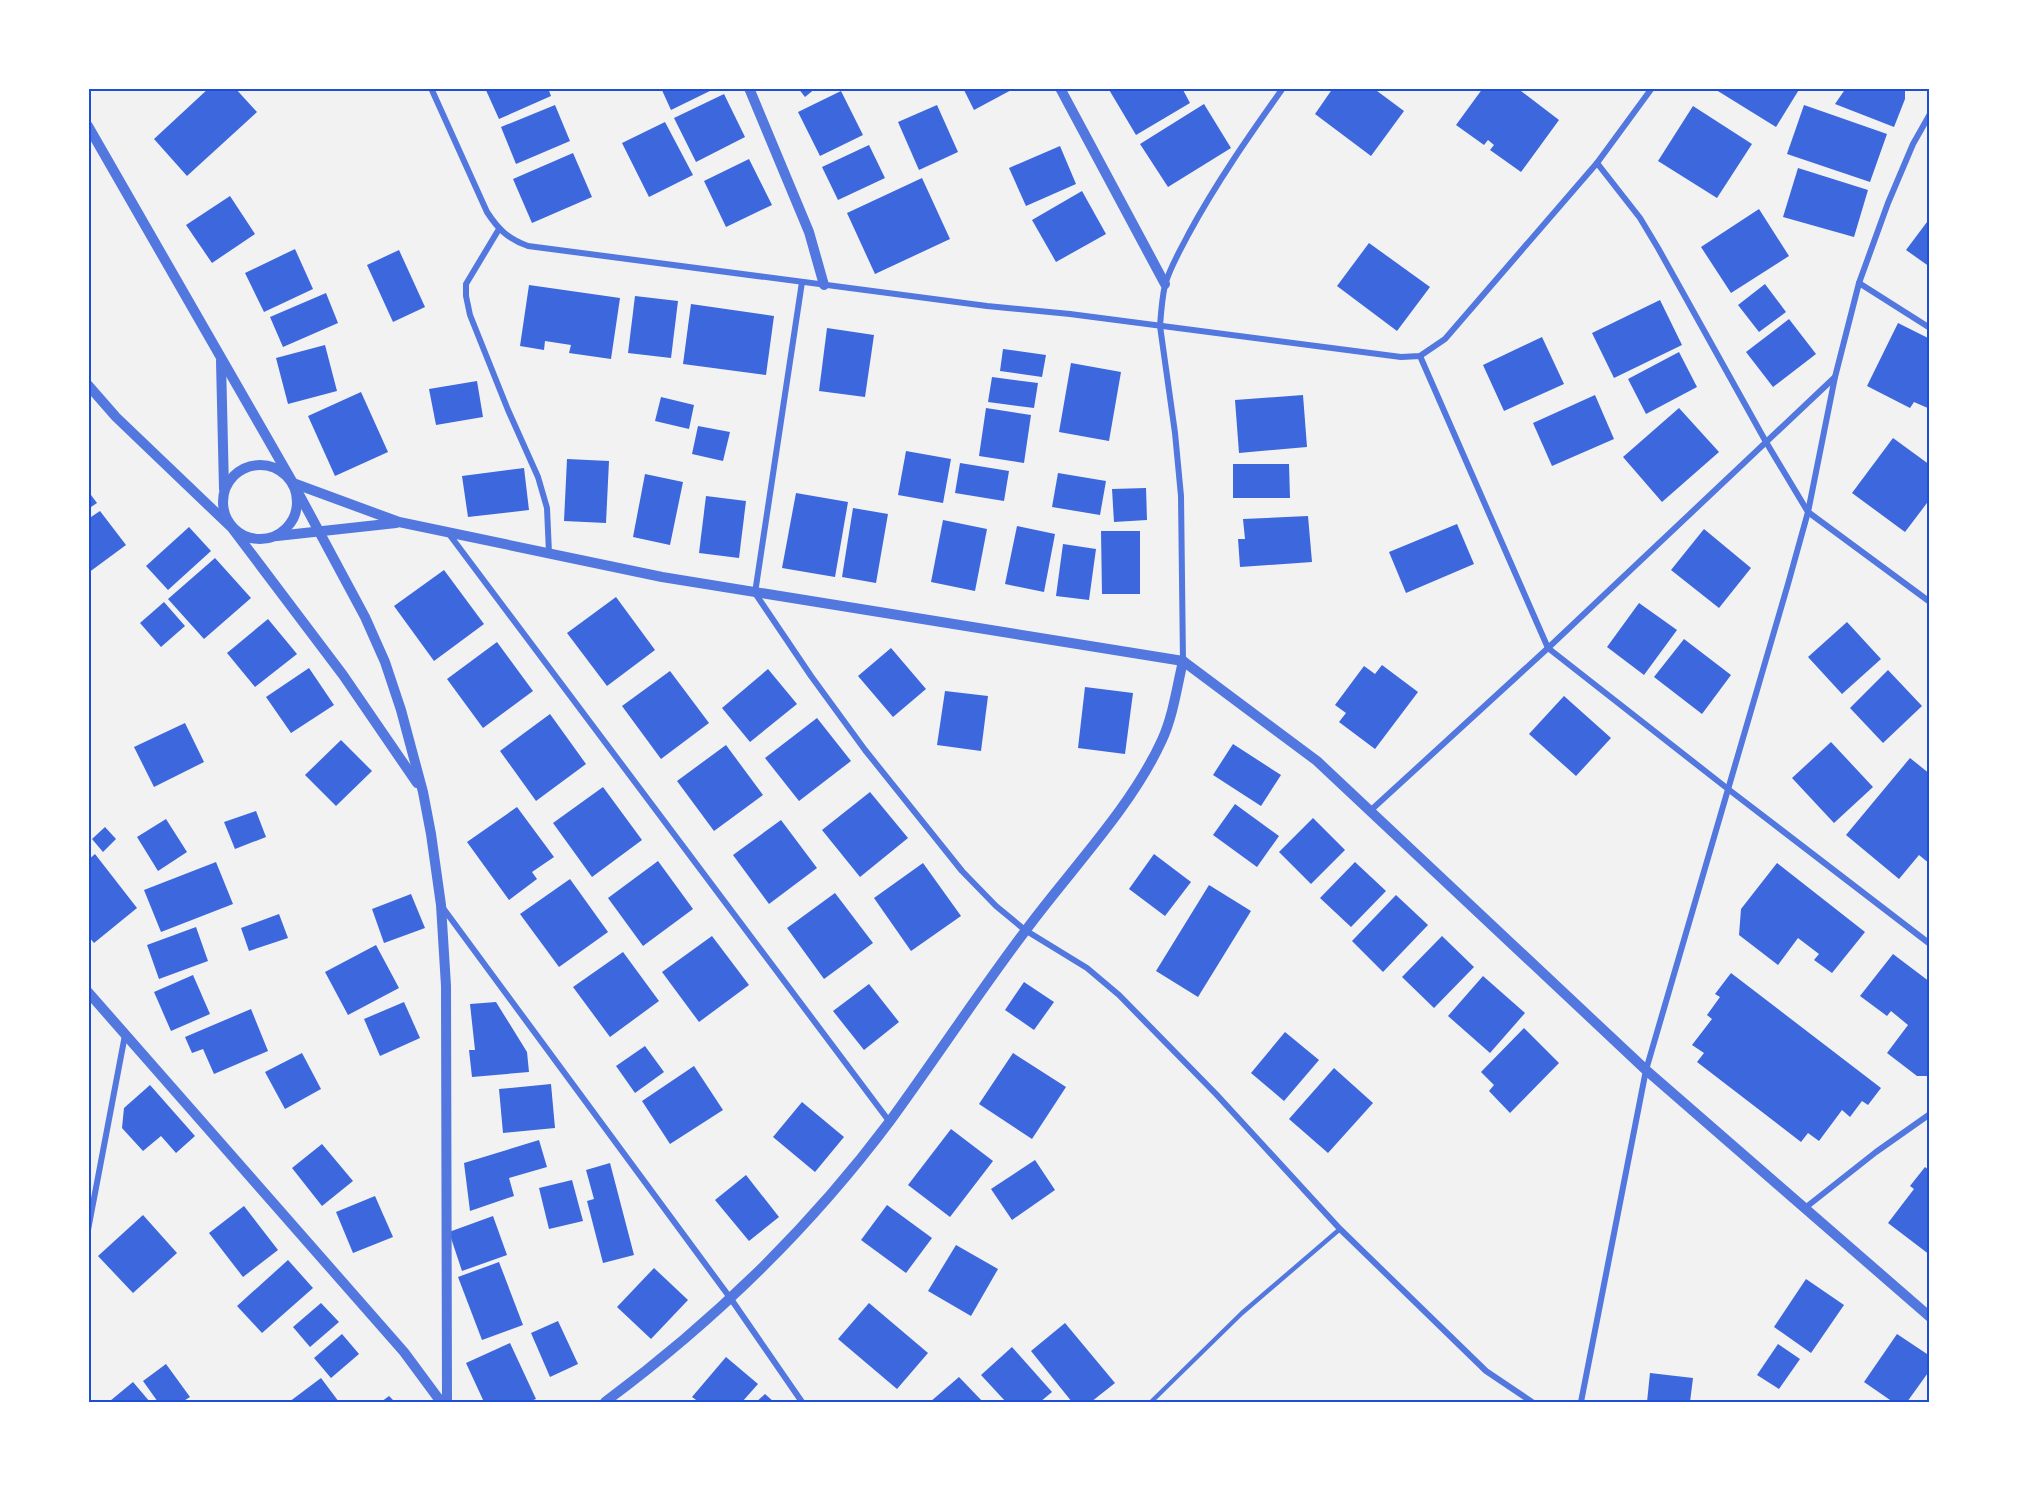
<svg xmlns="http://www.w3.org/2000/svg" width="2018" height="1491" font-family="Manrope,sans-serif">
<rect width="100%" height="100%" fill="#f2f2f2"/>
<!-- building -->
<g fill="#3d67dc">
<polygon points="209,88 235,88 257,112 187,176 154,139"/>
<polygon points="485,88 548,88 551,96 499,119"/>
<polygon points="661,88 716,88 671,110"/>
<polygon points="798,88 816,88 805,97"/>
<polygon points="963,88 1015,88 974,110"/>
<polygon points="1108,88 1182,88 1190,103 1136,135"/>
<polygon points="1333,88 1373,88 1404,111 1371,156 1315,114"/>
<polygon points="1483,88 1517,88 1559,120 1521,172 1490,150 1494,145 1488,140 1484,145 1456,125"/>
<polygon points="1713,88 1800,88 1776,127"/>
<polygon points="1846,88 1905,88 1905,99 1894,127 1835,104"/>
<polygon points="841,91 863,135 820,156 798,112"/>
<polygon points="724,94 745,137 696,162 674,118"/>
<polygon points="1204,104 1231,148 1168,187 1140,144"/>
<polygon points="555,105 570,141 516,164 501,127"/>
<polygon points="937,105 958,152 919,170 898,122"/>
<polygon points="1804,105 1887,134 1870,182 1787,154"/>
<polygon points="1693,106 1752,144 1717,198 1658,161"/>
<polygon points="665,122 693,175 649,197 622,143"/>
<polygon points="869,145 885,178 838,200 822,167"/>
<polygon points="1060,146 1076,184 1026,206 1009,168"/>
<polygon points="573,153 592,197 532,223 513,179"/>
<polygon points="749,159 772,205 726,227 704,181"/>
<polygon points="1798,168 1868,190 1854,237 1783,217"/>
<polygon points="922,178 950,239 875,274 847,213"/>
<polygon points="1082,191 1106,234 1056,262 1032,220"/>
<polygon points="230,196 255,234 212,263 186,225"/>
<polygon points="1759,209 1789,256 1731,293 1701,247"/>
<polygon points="1930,218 1930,267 1906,250"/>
<polygon points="1369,243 1430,287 1397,331 1337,286"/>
<polygon points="295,249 313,289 264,312 245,273"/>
<polygon points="399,250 425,307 393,322 367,265"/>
<polygon points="1765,284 1786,312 1759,332 1738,305"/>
<polygon points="529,285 620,298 611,359 569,353 571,345 545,341 544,350 520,346"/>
<polygon points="326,293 338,323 283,347 270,317"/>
<polygon points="635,296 678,301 671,358 628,353"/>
<polygon points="1660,300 1682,345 1614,378 1592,333"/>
<polygon points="691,304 774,316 766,375 683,364"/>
<polygon points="1789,319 1816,354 1773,387 1746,352"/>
<polygon points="1898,323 1930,339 1930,409 1914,402 1910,408 1867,386"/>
<polygon points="827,328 874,335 865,397 819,391"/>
<polygon points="1542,337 1564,384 1504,411 1483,365"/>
<polygon points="325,345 337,391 288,404 276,358"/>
<polygon points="1003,349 1046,355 1042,377 1000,371"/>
<polygon points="1679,352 1697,387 1646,414 1628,379"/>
<polygon points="1071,363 1121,372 1109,441 1059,432"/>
<polygon points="992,377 1038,383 1034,408 988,402"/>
<polygon points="477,381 483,417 436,425 429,389"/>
<polygon points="361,392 388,452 335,476 308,416"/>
<polygon points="1303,395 1307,447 1239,453 1235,400"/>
<polygon points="1595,395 1614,439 1552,466 1533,423"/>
<polygon points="661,397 694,405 689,429 655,421"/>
<polygon points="986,408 1031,415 1024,463 979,456"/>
<polygon points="1679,408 1719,452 1662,502 1623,457"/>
<polygon points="698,426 730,432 723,461 692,454"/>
<polygon points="1893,438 1930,465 1930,499 1905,532 1852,493"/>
<polygon points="906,451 951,459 943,503 898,495"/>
<polygon points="567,459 609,461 606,523 564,521"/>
<polygon points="960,463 1009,471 1004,501 955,493"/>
<polygon points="1233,464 1289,464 1290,498 1233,498"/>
<polygon points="524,468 529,510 468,517 462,476"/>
<polygon points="1058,473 1106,481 1100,515 1052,507"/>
<polygon points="645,474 683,482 670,545 633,537"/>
<polygon points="1146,488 1147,520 1114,522 1112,489"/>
<polygon points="88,491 97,503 88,509"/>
<polygon points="796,493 848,502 835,577 782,568"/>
<polygon points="706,496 746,501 739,558 699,553"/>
<polygon points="853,508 888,514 876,583 842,577"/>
<polygon points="100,511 126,545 88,573 88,519"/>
<polygon points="1308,516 1312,562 1240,567 1238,539 1245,539 1243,519"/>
<polygon points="943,520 987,529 975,591 931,582"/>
<polygon points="1457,524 1474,564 1406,593 1389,552"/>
<polygon points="1017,526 1055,534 1044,592 1005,584"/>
<polygon points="189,527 211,551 168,590 146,566"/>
<polygon points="1704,529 1751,568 1719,608 1671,570"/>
<polygon points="1101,531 1140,531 1140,594 1102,594"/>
<polygon points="1063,544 1096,549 1089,600 1056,596"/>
<polygon points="215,558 251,598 204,639 168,599"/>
<polygon points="444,570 484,624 434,661 394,606"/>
<polygon points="616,597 655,650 607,686 567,633"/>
<polygon points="164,602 185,626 161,647 140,623"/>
<polygon points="1639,603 1677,630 1644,675 1607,647"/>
<polygon points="268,619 297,654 255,687 227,653"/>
<polygon points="1847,622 1881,659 1842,694 1808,657"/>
<polygon points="1684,639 1731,675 1702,714 1654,677"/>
<polygon points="497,642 533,691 483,728 447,679"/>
<polygon points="891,648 926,689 893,717 858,676"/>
<polygon points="1382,665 1418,692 1375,749 1339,722 1346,713 1335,705 1364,666 1375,674"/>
<polygon points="309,668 334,705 291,733 266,697"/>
<polygon points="768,669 797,704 750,742 722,708"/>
<polygon points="1888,670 1922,706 1883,743 1850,708"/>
<polygon points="670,671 709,723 661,759 622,706"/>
<polygon points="1085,687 1133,693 1125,754 1078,748"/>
<polygon points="945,691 988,696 981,751 937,745"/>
<polygon points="1564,696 1611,738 1576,776 1529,734"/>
<polygon points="550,714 586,764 536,801 500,751"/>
<polygon points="817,718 851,761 799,801 765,758"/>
<polygon points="185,723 204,762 154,787 134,747"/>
<polygon points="341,740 372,771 336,806 305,775"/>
<polygon points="1831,742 1873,787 1834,823 1792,778"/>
<polygon points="1233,744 1281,775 1261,806 1213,775"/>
<polygon points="726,745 763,795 714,831 677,781"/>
<polygon points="1910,758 1930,774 1930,864 1919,855 1899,879 1846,835"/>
<polygon points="603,787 642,840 592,877 553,823"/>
<polygon points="870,792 908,838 860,877 822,830"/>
<polygon points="1235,804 1279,836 1257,867 1213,835"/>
<polygon points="517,807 554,857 532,872 537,879 509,900 467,842"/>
<polygon points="256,811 266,837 235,849 224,822"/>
<polygon points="1313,818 1345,850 1311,884 1279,852"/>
<polygon points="166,819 187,852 158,871 137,837"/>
<polygon points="781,820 817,868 769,904 733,855"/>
<polygon points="105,827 116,839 103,852 92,839"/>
<polygon points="95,854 137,908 94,943 88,936 88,860"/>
<polygon points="1154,854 1191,882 1165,916 1129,889"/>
<polygon points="658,861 693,909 643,946 608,898"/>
<polygon points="216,862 233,904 161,932 144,890"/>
<polygon points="1355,862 1386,891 1351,927 1320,898"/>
<polygon points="923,863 961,916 911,951 874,898"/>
<polygon points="1777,863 1865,932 1832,973 1814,960 1819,954 1798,938 1778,965 1739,935 1741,909"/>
<polygon points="570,879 608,932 559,967 520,914"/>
<polygon points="1209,885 1251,911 1198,997 1156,971"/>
<polygon points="835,893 873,943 824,979 787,928"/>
<polygon points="411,894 425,928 384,943 372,909"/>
<polygon points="1396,895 1428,925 1383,972 1352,941"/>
<polygon points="279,914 288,938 249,951 241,928"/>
<polygon points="196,927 208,961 159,979 147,945"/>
<polygon points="712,936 749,985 699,1022 662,972"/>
<polygon points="1442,936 1474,967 1434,1008 1402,977"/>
<polygon points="376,945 399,988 348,1015 325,972"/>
<polygon points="623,952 659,1001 610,1037 573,987"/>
<polygon points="1893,954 1930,982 1930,1076 1917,1076 1887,1053 1908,1025 1891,1011 1887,1016 1860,996"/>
<polygon points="1731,973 1881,1088 1868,1105 1862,1101 1850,1117 1842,1110 1819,1141 1808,1133 1801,1142 1697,1062 1704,1053 1692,1045 1712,1019 1707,1015 1720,997 1715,994"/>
<polygon points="193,975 210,1014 171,1031 154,992"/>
<polygon points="1483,976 1525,1013 1490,1053 1448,1016"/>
<polygon points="1024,982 1054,1002 1034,1030 1005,1010"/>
<polygon points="869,984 899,1022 864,1050 833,1011"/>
<polygon points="404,1002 420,1038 380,1056 364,1019"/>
<polygon points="496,1002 527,1052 529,1072 472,1077 469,1050 475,1050 470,1004"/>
<polygon points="251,1009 268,1051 214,1074 203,1049 192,1053 185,1037"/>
<polygon points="1524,1028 1559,1063 1510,1113 1489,1091 1494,1085 1481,1072"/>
<polygon points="1285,1032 1319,1060 1284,1101 1251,1073"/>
<polygon points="645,1046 664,1072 635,1093 616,1066"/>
<polygon points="302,1053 321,1089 285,1109 265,1072"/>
<polygon points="1013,1053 1066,1087 1032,1139 979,1104"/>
<polygon points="694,1066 723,1110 670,1144 642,1101"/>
<polygon points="1334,1068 1373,1103 1328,1153 1289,1119"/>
<polygon points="551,1084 555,1128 503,1133 499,1089"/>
<polygon points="150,1085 195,1136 176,1153 161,1136 143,1151 122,1128 124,1108"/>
<polygon points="802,1102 844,1137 815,1172 773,1137"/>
<polygon points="951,1129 993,1161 950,1217 908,1185"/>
<polygon points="539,1140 547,1167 509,1178 514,1196 470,1211 464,1163"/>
<polygon points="322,1144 353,1181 322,1206 292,1168"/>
<polygon points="1035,1160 1055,1190 1012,1220 991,1189"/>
<polygon points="610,1163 634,1255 603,1263 587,1201 594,1199 586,1170"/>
<polygon points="1925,1167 1930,1171 1930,1255 1888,1223 1914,1189 1910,1186"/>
<polygon points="746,1175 779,1217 749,1241 715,1200"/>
<polygon points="572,1180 583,1221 549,1229 539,1188"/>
<polygon points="375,1196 393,1237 353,1253 336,1212"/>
<polygon points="887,1205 932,1238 906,1273 861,1240"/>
<polygon points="244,1206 278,1250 243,1277 209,1233"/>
<polygon points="143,1215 177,1253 133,1293 98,1256"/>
<polygon points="493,1216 507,1255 462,1271 449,1232"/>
<polygon points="956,1245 998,1269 971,1316 928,1291"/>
<polygon points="288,1260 313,1288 262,1333 237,1306"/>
<polygon points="499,1262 523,1325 482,1340 458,1277"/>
<polygon points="654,1268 688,1300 651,1339 617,1307"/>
<polygon points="1806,1279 1844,1305 1811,1353 1774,1327"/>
<polygon points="321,1303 339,1322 310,1347 293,1327"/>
<polygon points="869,1303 928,1353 897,1389 838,1339"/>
<polygon points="558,1321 578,1364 550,1377 531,1333"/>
<polygon points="1065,1323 1115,1383 1091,1402 1072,1402 1031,1351"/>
<polygon points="342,1334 359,1354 331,1378 314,1358"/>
<polygon points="1897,1334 1930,1356 1930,1370 1907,1402 1893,1402 1864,1382"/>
<polygon points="510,1343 536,1399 528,1402 484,1402 466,1363"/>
<polygon points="1778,1344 1800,1359 1779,1389 1757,1375"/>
<polygon points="1012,1347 1052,1392 1040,1402 1006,1402 981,1375"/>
<polygon points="726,1357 758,1384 742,1402 699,1402 692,1397"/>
<polygon points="166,1364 190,1397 182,1402 158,1402 143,1381"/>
<polygon points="1650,1373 1693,1378 1690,1402 1647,1402"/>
<polygon points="959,1377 983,1402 930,1402"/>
<polygon points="321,1378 339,1402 289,1402"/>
<polygon points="133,1382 150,1402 112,1402 110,1401"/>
<polygon points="765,1394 774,1402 756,1402"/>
<polygon points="389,1396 395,1402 381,1402"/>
</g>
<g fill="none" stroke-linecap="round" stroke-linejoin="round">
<!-- service -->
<polyline stroke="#5277de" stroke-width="4.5" points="1151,1402 1242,1313 1340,1229"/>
<!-- minor -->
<g stroke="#5277de" stroke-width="6">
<path d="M431,88L487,212C498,229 508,239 528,246L987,306L1070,314L1401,357L1420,356L1445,339L1597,163L1652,88"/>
<polyline points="1597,163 1640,218 1658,248 1766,442 1808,512 1930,602"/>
<polyline points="499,229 466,284 466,296 470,315 508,410 538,477 547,508 549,553"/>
<polyline points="802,282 755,593 811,676 865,750 962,871 996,906 1025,930 1087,968 1119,995 1216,1094 1340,1229 1486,1371 1532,1402"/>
<polyline points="1859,283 1930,328"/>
<polyline points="1420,356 1548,648 1728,789 1930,944"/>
<polyline points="449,534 889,1121"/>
<path d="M1183,661L1181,496L1175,433L1160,326C1161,312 1162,298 1165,285C1170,267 1180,251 1188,235C1216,183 1249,136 1283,88"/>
<polyline points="1370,811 1548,648 1835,377 1859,283 1888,203 1913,144 1930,114"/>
<polyline points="443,908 731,1299 802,1402"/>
<polyline points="1805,1208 1876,1152 1930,1114"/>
<polyline points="88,1230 125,1035"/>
<polyline points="1581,1402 1646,1070 1788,584 1808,512 1835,377"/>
</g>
<!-- tertiary -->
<g stroke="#5277de" stroke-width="10">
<polyline points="749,88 809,232 824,285"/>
<polyline points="1060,88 1165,284"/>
<polyline points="88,126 293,483 365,617 385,662 401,710 423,792 431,834 441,905 446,986 447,1402"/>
<polyline points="221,361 224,489"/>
<polyline points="88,385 116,417 232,528 343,675 417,783"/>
<circle cx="260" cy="502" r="37"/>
<polyline points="293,483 399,522 662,577 1183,661 1317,761 1646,1070 1930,1317"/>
<polyline points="277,536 396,523"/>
<polyline points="88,992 404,1352 441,1402"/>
<path d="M605,1402C713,1322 809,1229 890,1121C936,1058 979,992 1026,930C1071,869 1131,808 1162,740C1173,716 1177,687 1183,661"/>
</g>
</g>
<!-- border -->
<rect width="2018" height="1491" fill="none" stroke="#ffffff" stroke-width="180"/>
<rect x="90" y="90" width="1838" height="1311" fill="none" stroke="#1d4ed8" stroke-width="2"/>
</svg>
